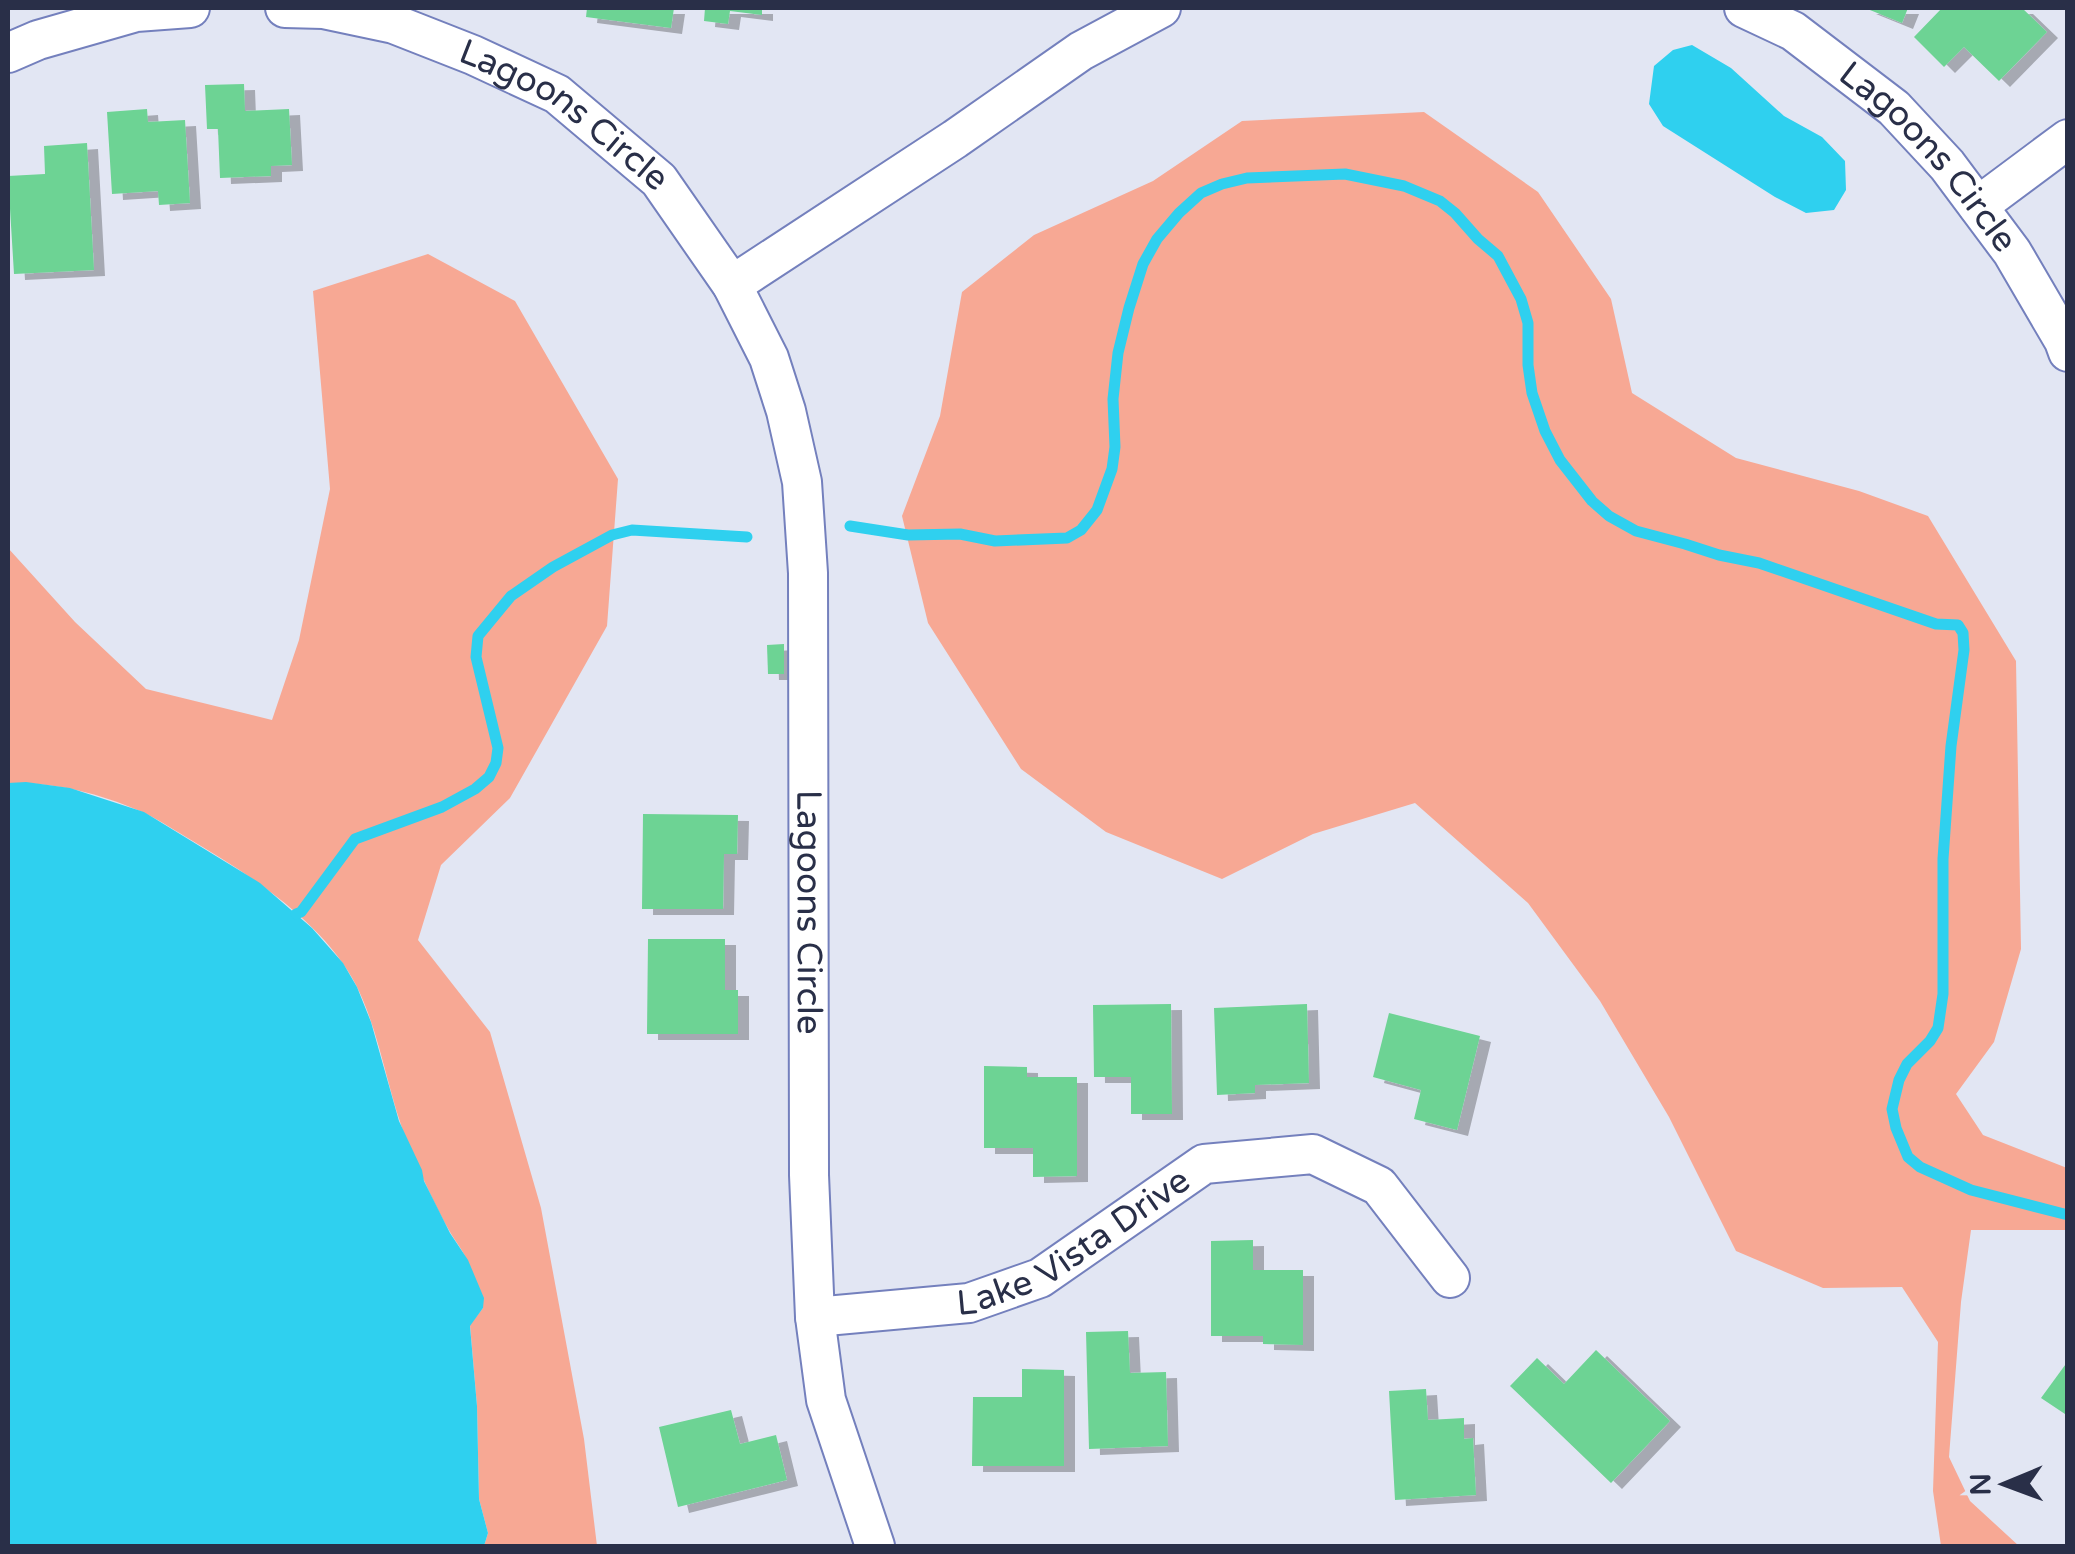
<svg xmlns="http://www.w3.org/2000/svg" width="2075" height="1554" font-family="'Varela Round',sans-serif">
<defs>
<filter id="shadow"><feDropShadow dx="11" dy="6" stdDeviation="0" flood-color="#0004"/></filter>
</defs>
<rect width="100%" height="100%" fill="#e2e6f3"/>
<!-- green -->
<g fill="#f7a894">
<polygon points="1424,112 1538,192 1611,299 1632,393 1736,458 1859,491 1928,516 2016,661 2021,949 1994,1042 1956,1094 1983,1135 2067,1168 2067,1230 1971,1230 1961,1302 1949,1457 1970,1501 2019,1546 1941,1546 1933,1491 1938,1342 1902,1287 1823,1288 1736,1251 1669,1117 1600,1001 1528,903 1415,803 1313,834 1222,879 1106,832 1021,769 928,623 902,516 940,416 962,292 1034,235 1153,181 1242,121"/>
<path d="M428,254L515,301L618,479L607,626L510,798L441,865L418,940L490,1032L541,1208L584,1439L597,1546H484L488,1533L479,1499L477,1406L470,1325L483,1308C478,1292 474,1273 466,1258C462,1249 455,1241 450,1232C434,1204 421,1174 408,1144C387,1092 381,1035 356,985C323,921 247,873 186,837C171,828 156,818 140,811C99,793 53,782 8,783V548L75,622L146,689L272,720L299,640L330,489L313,291Z"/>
</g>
<!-- water -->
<g fill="#2fd0ef">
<polygon points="1692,45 1731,68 1784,116 1822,137 1845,161 1846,190 1834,210 1806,213 1775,197 1663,126 1649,104 1654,66 1673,50"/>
<polygon points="26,782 70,788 144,812 260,883 312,928 343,963 357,987 371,1022 399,1121 422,1170 424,1181 450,1233 468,1260 484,1298 483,1308 470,1326 477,1406 479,1499 488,1533 484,1546 8,1546 8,783"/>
</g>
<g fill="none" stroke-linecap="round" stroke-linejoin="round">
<!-- stream -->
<g stroke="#2fd0ef" stroke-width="11">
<polyline points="850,526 908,535 960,534 995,541 1067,538 1081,530 1097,510 1112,469 1115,447 1113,399 1118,353 1129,308 1143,264 1157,239 1179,213 1201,193 1222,184 1247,178 1345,174 1404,186 1440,201 1455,213 1478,239 1498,256 1521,299 1528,323 1528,365 1532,393 1545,431 1560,460 1592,501 1609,516 1636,531 1685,544 1719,555 1759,563 1936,624 1958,625 1963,633 1964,650 1951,746 1943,859 1943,994 1938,1028 1930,1041 1907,1064 1899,1080 1892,1109 1896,1128 1908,1157 1920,1167 1971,1190 2068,1215"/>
<polyline points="296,914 301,912 355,839 442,807 475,789 489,777 496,763 498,748 476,657 478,636 511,596 553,567 612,535 632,530 747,537"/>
</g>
</g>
<!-- building -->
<g fill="#6dd394" filter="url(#shadow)">
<polygon points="587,8 674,8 671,28 586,17"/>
<polygon points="705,8 762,8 762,15 730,11 728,24 704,21"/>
<polygon points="1865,8 1908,8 1902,23"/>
<polygon points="1942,8 2022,8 2047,32 1999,81 1964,47 1944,67 1914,37"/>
<polygon points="244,84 245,111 289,109 292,165 271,166 271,176 220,178 218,129 207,129 205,85"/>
<polygon points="147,109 148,122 185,120 190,203 159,205 158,191 112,194 107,112"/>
<polygon points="87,143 94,270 14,274 8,176 45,174 44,146"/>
<polygon points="784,644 784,674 768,674 767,645"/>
<polygon points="643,814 738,815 737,854 724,854 723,909 642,909"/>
<polygon points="648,939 725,939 725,990 738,990 738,1034 647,1034"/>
<polygon points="1171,1004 1172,1114 1131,1114 1131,1077 1094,1077 1093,1005"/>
<polygon points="1307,1004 1309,1083 1255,1085 1255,1093 1217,1095 1214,1008"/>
<polygon points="1389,1013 1480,1036 1457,1130 1414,1119 1421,1090 1373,1077"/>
<polygon points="984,1066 1027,1067 1027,1077 1077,1077 1077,1176 1033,1177 1033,1148 984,1148"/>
<polygon points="1253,1240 1253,1270 1303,1270 1303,1345 1263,1344 1263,1336 1211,1336 1211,1241"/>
<polygon points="1128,1331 1130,1373 1166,1372 1168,1446 1089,1449 1086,1332"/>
<polygon points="1596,1350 1670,1421 1611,1483 1510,1386 1537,1358 1564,1384"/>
<polygon points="2068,1361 2068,1416 2041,1398"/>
<polygon points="1022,1369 1064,1370 1064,1466 972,1466 973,1397 1022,1397"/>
<polygon points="1426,1389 1428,1420 1464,1418 1464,1439 1473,1438 1476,1495 1395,1500 1389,1391"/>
<polygon points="731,1410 740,1444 776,1435 787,1480 678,1507 659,1427"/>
</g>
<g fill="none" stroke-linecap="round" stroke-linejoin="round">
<!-- street casing -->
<g stroke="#7480bd" stroke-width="42">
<g id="street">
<path id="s1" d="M285,8L323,9L394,24L473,55L557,94L659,180L732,285L769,358L786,411L802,482L808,573L809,1175L815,1317L826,1400L875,1546"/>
<path id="s2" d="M1744,8L1793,31L1894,108L1947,165L2012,252L2064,341L2068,352"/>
<polyline points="8,53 38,40 136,12 190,8"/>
<polyline points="1978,206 2068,139"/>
<polyline points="732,285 955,139 1081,51 1161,8"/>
<path id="s3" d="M815,1317L969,1303L1040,1278L1204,1164L1313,1154L1379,1186L1450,1278"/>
</g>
</g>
<!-- street -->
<use href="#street" stroke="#fff" stroke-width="38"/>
</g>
<g text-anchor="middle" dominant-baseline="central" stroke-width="9" stroke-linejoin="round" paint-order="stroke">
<!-- street labels -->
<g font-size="35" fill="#292f48" stroke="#e2e6f3">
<text stroke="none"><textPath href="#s1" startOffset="305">Lagoons Circle</textPath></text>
<text stroke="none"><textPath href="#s2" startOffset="240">Lagoons Circle</textPath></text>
<text stroke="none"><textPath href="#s1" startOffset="1190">Lagoons Circle</textPath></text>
<text stroke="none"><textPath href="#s3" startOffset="275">Lake Vista Drive</textPath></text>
</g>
</g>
<!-- border -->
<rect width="2075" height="1554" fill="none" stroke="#292f48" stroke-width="20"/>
<!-- north arrow -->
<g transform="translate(2005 1484) rotate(269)" stroke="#e2e6f3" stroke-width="8" paint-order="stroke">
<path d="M0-8L18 38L0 25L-18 38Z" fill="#292f48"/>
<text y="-15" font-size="28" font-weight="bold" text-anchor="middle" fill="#292f48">N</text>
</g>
</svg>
